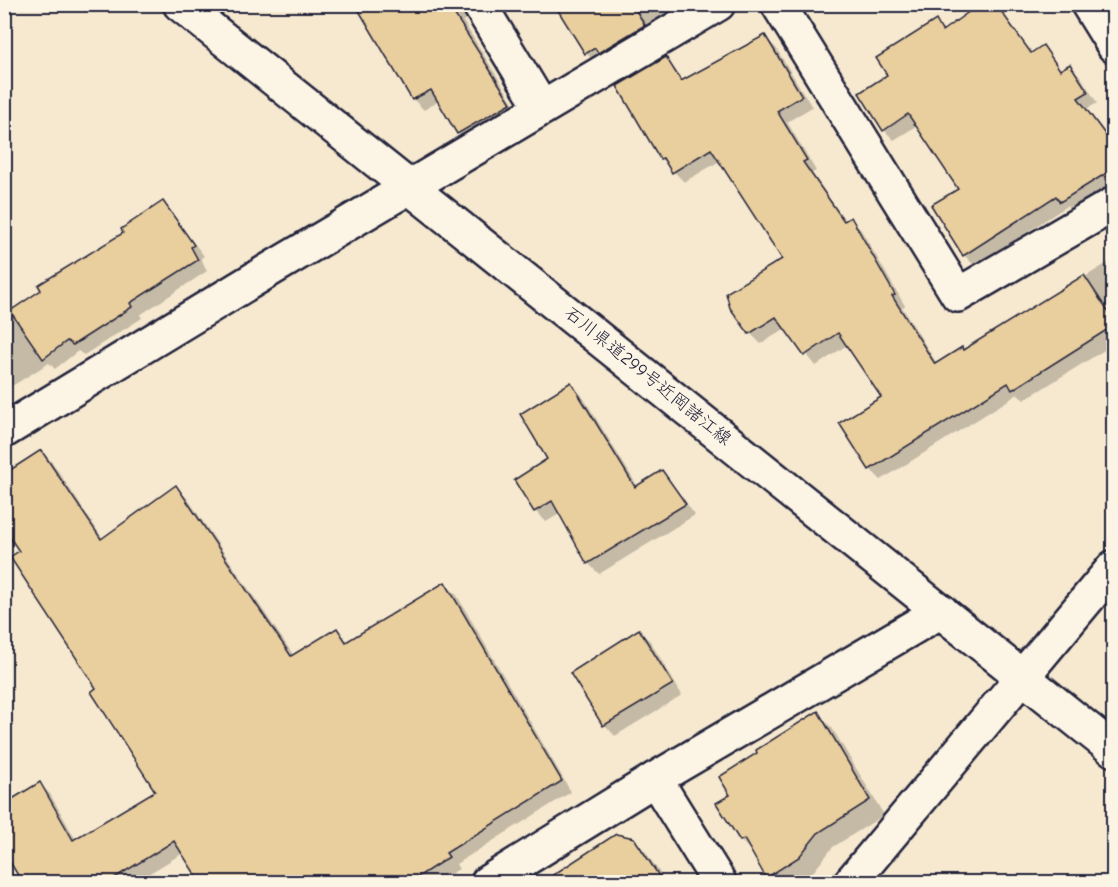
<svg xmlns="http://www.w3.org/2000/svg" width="1118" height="887" font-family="'Comic Neue','Klee One',sans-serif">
<rect width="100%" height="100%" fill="#f6e9d0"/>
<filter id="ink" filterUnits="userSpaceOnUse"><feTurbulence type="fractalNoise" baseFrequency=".0167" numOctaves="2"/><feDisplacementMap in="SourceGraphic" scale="12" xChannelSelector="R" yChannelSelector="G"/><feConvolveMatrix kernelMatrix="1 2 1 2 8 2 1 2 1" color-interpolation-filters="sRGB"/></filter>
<g filter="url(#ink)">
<!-- shadow -->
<g fill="#0003">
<polygon points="358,4 474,4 471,16 463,21 520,114 469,144 458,133 439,101 424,110 413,99"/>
<polygon points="555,4 673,4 678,12 597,64 586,53"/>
<polygon points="995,4 1033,54 1042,47 1062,71 1070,66 1081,77 1097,103 1087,109 1114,144 1114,201 1072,212 1067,206 975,266 964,255 933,206 961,189 918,125 894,140 884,130 889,76 935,22 944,31"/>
<polygon points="765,37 776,48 812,107 787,122 816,171 812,173 846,222 851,219 861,230 905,306 902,307 937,364 964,351 1114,259 1114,344 1024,400 1018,394 881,480 870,469 883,397 847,345 816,366 786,328 761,344 750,333 784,260 720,161 684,182 661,158 666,59 684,81"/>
<polygon points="163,203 204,256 201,258 207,271 140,315 142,318 84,355 78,351 55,369 49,363 4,391 4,316 125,233"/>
<polygon points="570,384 581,394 638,487 662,471 695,515 599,574 588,563 561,513 546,522 535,511"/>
<polygon points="41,451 52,462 103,539 176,487 187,498 294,656 337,630 348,642 445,584 456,594 571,792 456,864 459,869 437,882 201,882 183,853 135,882 12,882 11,880 19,874 40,784 50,794 76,840 157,791 21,551"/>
<polygon points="639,631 650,641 682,695 615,736 605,725 572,674"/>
<polygon points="817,713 832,728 884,815 833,847 814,871 796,882 773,882 754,854 741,841 732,795"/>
<polygon points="616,835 634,839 645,851 666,882 545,882"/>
</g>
<!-- building -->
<g fill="#e9ce9e" stroke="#22223b" stroke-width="1.5">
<polygon points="355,4 448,4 511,103 457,134 431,90 412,100"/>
<polygon points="554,4 632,4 645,25 598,53 595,48 585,54"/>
<polygon points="980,4 996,4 1031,53 1043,45 1060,70 1070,64 1088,92 1078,98 1113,145 1113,169 1060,202 1056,196 963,256 931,205 958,189 908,114 883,131 859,93 887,75 876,58 936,20 942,31"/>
<polygon points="765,35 802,96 777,111 807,160 803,162 844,221 851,217 895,295 892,296 935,364 962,347 963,350 1084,275 1113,319 1113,326 1012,390 1008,383 869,470 839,423 881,397 838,333 804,356 776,317 749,334 730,308 726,293 782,259 711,149 672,173 663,158 660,159 617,86 666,57 681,81"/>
<polygon points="163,201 194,245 191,247 198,260 130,303 132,307 73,345 67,341 43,359 10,311 41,290 38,285 123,233 121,229"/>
<polygon points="571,382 635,487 662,470 686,504 587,564 552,501 534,512 514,480 547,459 520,414"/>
<polygon points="41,450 101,539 176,485 291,656 337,628 346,642 445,582 562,781 446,853 449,857 410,882 200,882 174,841 108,882 22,882 4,852 4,804 40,782 73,840 155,791 91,692 96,688 10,557 19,551 4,529 4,474"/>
<polygon points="639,629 673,684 603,726 570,673"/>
<polygon points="818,711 870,800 818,833 799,857 766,878 744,839 740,841 716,803 730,795 719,777 757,753 756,750"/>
<polygon points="616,834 634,838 663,882 542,882"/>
</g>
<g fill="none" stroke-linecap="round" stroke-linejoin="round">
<!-- street casing -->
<g stroke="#22223b" stroke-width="38">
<g id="street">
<polyline points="479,4 542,108"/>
<polyline points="778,4 958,295 1114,204"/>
<polyline points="1088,4 1114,46"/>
<polyline points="4,431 271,269 718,4"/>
<polyline points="655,779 719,882"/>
<polyline points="488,882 655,779 941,611"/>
</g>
</g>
<!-- secondary casing -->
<g stroke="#22223b" stroke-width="38">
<g id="secondary">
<polyline points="180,4 1114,750"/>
<polyline points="851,882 1114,567"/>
</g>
</g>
<!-- street -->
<use href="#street" stroke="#fcf5e5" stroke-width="33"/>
<!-- secondary -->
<use href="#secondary" stroke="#fcf5e5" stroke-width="33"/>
</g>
</g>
<g text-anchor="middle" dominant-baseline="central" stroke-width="5" stroke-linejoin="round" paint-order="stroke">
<!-- street labels -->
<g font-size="18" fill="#22223b" stroke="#fcf5e5">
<text transform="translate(648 376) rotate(39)">石川県道299号近岡諸江線</text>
</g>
</g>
<!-- margin -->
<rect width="1118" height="887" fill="none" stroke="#fcf5e5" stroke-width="24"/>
<rect x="12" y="12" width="1094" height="863" fill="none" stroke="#22223b" stroke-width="2" filter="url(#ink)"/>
</svg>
